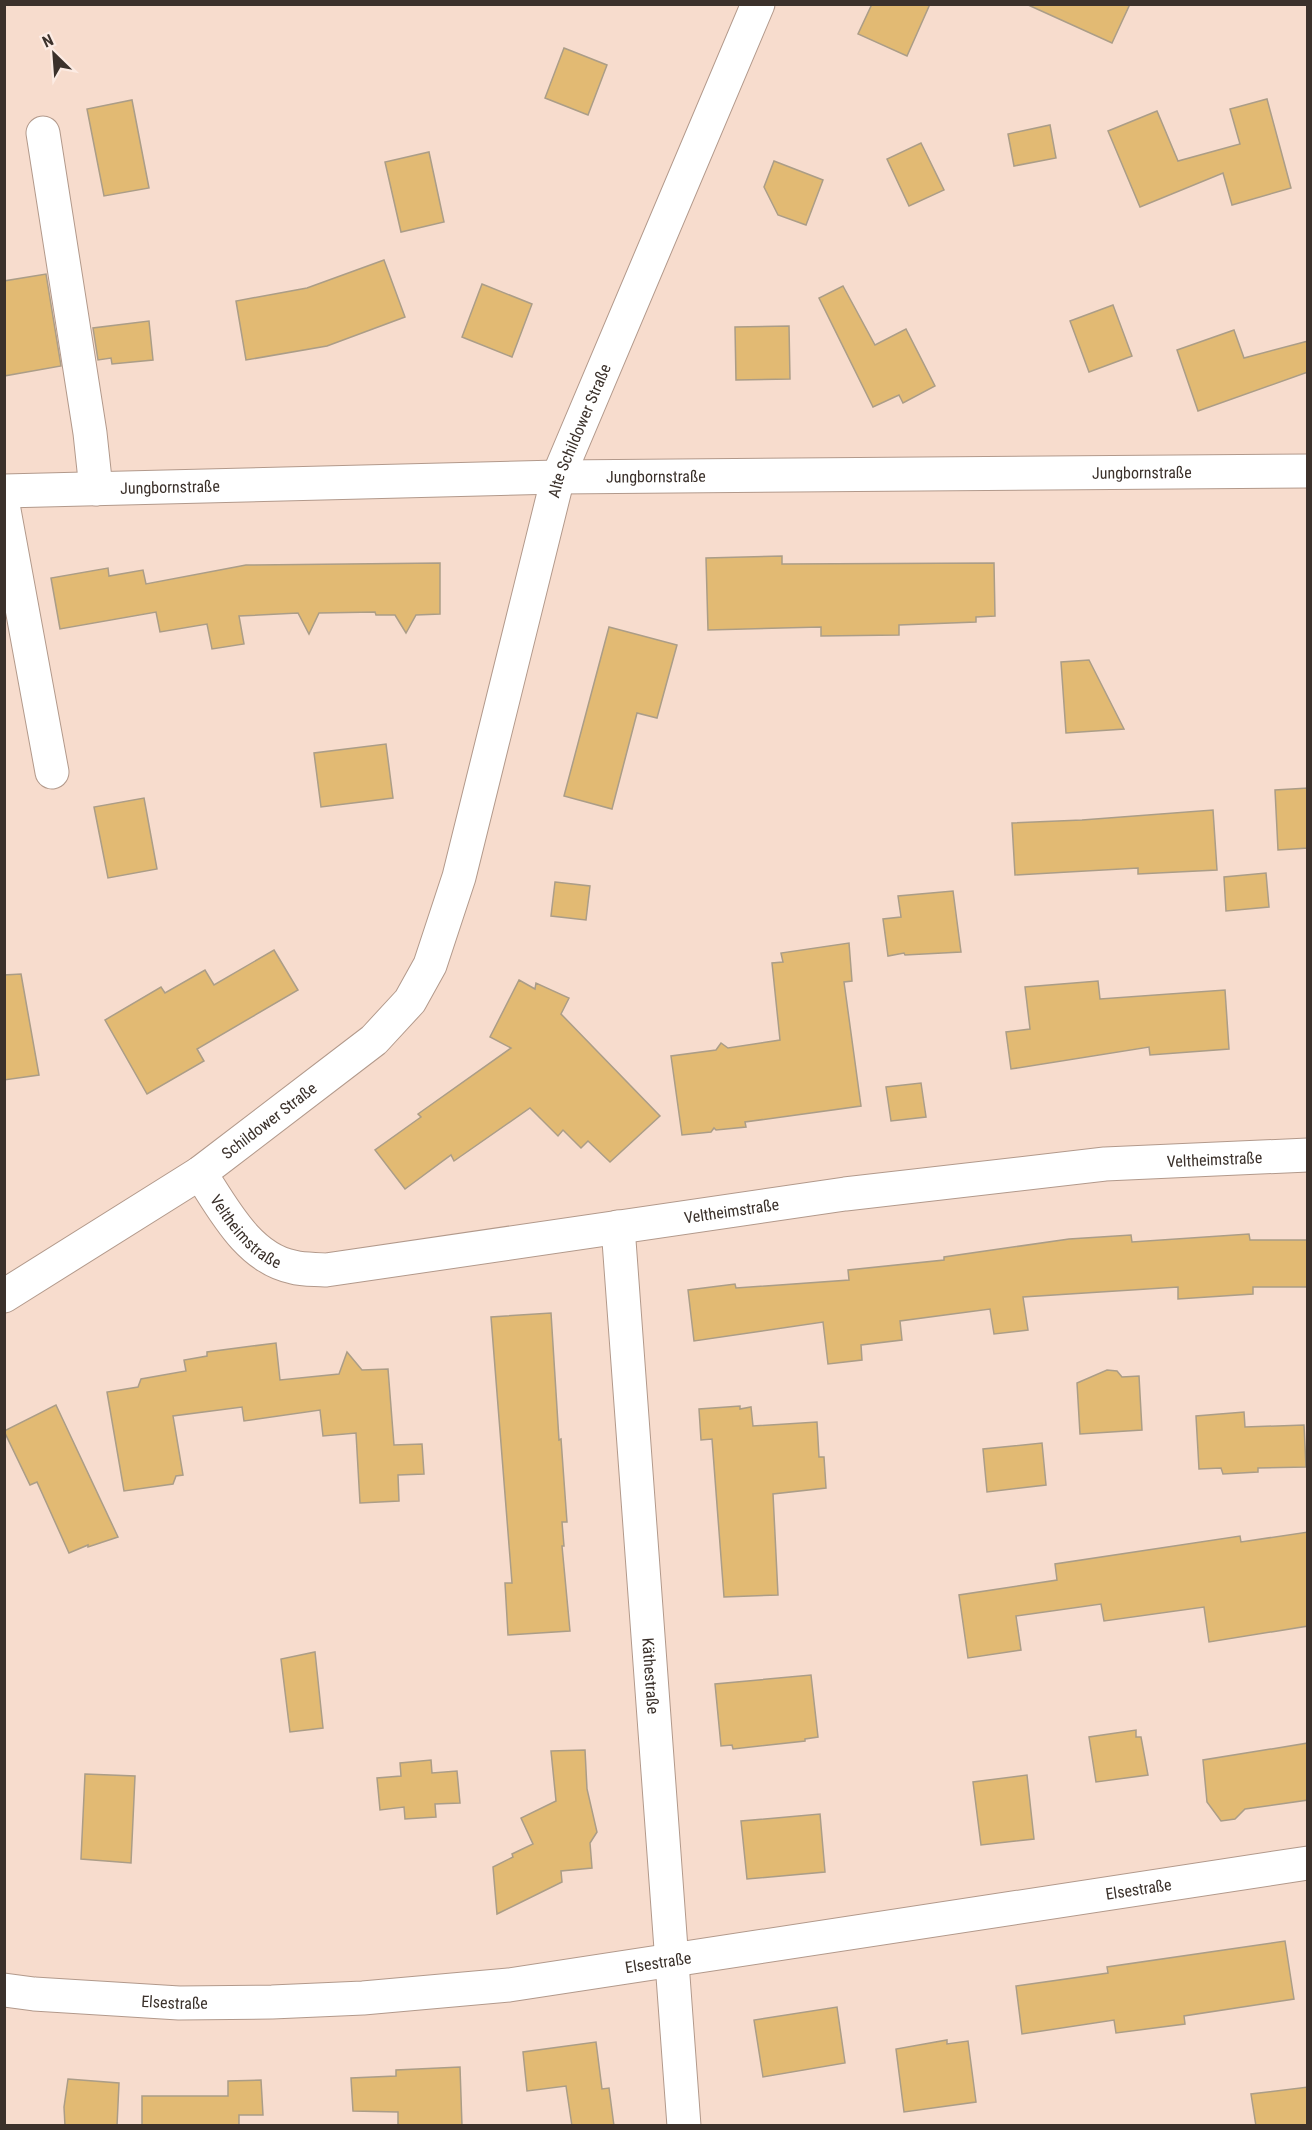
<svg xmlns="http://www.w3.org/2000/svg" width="1312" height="2130" font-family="'Roboto Condensed',sans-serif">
<rect width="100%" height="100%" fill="#f7dccd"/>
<!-- building -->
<g fill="#e2ba73" stroke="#ab9d87" stroke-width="1.5">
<polygon points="872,4 930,4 907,56 858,34"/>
<polygon points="1026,4 1130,4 1112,43"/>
<polygon points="564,48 607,65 588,115 545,98"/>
<polygon points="1267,99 1291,188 1232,205 1223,173 1140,207 1108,131 1157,111 1178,161 1240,144 1230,109"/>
<polygon points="132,100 149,188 104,196 87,109"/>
<polygon points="1050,125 1056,158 1014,166 1008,134"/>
<polygon points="921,143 944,190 909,206 887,159"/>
<polygon points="429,152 444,222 401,232 385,162"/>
<polygon points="774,161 823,180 806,225 778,215 764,187"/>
<polygon points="384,260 405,317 327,346 246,360 236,301 307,288"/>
<polygon points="46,274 61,366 4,376 4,281"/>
<polygon points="482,284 532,304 512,357 462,337"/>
<polygon points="843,286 875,345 906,329 935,386 903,403 899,395 873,407 819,298"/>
<polygon points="1113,305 1132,356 1089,372 1070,321"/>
<polygon points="149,321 153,360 112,364 111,358 98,360 93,328"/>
<polygon points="789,326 790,379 736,380 735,327"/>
<polygon points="1234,330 1244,358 1308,341 1308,372 1198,411 1177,350"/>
<polygon points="782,556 782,564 994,563 995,616 976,617 976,622 899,625 899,635 821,636 821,627 708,630 706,558"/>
<polygon points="440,563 440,614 416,615 406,633 395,615 376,615 375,612 319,613 309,634 298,613 239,616 244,644 212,649 207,624 160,632 156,612 60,629 51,578 108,568 109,576 143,570 146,584 246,565"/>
<polygon points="609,627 677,645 657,718 637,713 612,809 564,796"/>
<polygon points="1089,660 1124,729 1066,733 1061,662"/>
<polygon points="386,744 393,798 321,807 314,753"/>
<polygon points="1308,788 1308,848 1278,850 1275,790"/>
<polygon points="144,798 157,869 108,878 94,807"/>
<polygon points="1213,810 1217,870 1138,874 1138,868 1015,875 1012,823 1082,820"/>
<polygon points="1266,873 1269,907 1226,911 1224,877"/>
<polygon points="555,882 590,886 586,920 551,916"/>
<polygon points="953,891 961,952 905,955 904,953 888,956 883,919 901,917 898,896"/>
<polygon points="849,943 852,981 844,982 861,1106 745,1122 746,1127 716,1130 714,1128 711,1132 682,1135 671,1056 716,1050 721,1043 728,1048 780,1040 772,963 783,962 781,953"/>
<polygon points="274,950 298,990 197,1049 204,1061 147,1094 105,1020 161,987 165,993 205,970 214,985"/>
<polygon points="21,974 39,1075 4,1080 4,975"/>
<polygon points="519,980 535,989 536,983 569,998 561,1014 660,1116 610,1162 588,1141 581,1148 563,1130 558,1136 530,1108 454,1161 451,1155 405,1189 375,1150 421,1117 418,1114 511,1048 490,1037"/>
<polygon points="1098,981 1100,999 1225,990 1229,1049 1150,1055 1149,1047 1011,1069 1006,1032 1030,1029 1025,987"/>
<polygon points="921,1083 926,1117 891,1121 886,1087"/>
<polygon points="1249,1234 1250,1240 1308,1240 1308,1287 1253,1287 1253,1294 1178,1299 1178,1287 1023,1297 1028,1330 994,1334 990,1309 900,1321 902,1340 861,1345 862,1360 828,1364 823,1322 694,1341 688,1290 735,1284 736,1288 849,1280 848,1270 944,1260 944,1257 1069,1239 1131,1235 1132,1242"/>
<polygon points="551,1313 559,1440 561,1439 564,1481 567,1522 562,1522 564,1546 562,1546 570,1631 508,1635 505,1583 512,1583 491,1317"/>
<polygon points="276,1343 280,1380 339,1374 347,1352 362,1370 388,1369 394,1445 422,1444 424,1474 398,1475 399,1501 360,1503 356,1433 323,1436 320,1410 244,1421 242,1407 173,1416 183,1475 176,1476 173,1484 124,1491 107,1392 138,1387 141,1379 186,1371 184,1360 207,1356 207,1352"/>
<polygon points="1107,1370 1117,1371 1122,1377 1139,1376 1142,1430 1080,1434 1077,1383"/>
<polygon points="56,1405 118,1537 88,1547 88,1545 69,1553 37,1482 30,1485 4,1431"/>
<polygon points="740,1406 740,1409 751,1407 753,1426 817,1422 819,1457 824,1457 826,1488 773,1494 778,1595 724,1597 712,1439 701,1440 699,1409"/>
<polygon points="1244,1412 1245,1427 1304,1425 1306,1467 1258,1468 1258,1472 1223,1474 1221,1468 1199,1469 1196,1416"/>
<polygon points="1042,1443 1046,1485 987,1492 983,1449"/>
<polygon points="1308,1532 1308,1626 1209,1642 1204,1607 1104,1621 1101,1604 1016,1616 1021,1650 968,1658 959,1595 1057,1580 1055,1564 1240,1536 1241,1542"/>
<polygon points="315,1652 323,1728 290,1732 281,1659"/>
<polygon points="811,1675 818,1737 805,1739 805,1741 733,1749 732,1745 721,1746 715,1684"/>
<polygon points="1136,1730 1136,1737 1141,1737 1148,1775 1096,1782 1089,1737"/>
<polygon points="1308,1743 1308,1800 1245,1809 1235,1819 1221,1821 1207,1802 1203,1760"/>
<polygon points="585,1750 587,1789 597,1832 590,1843 592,1868 561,1871 562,1882 497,1914 493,1867 513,1857 512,1854 533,1844 521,1818 556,1801 551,1751"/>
<polygon points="431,1760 432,1773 457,1771 460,1803 435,1804 436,1817 405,1819 404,1807 380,1810 377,1778 401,1776 400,1763"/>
<polygon points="85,1774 135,1776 131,1863 81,1859"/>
<polygon points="1027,1775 1034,1839 981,1845 973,1782"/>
<polygon points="820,1814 825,1872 747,1879 741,1821"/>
<polygon points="1285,1941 1294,1999 1184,2016 1185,2024 1116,2033 1114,2020 1022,2034 1016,1986 1108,1973 1107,1967"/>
<polygon points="837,2007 845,2063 763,2077 754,2020"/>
<polygon points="947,2040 947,2044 968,2041 976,2102 904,2112 896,2049"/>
<polygon points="596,2042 602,2089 609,2088 614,2126 572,2126 566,2086 527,2091 523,2052"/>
<polygon points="460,2067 462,2126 398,2126 398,2112 353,2111 351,2078 396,2076 396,2070"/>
<polygon points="68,2079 119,2083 117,2126 65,2126 64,2107"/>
<polygon points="261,2080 263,2115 239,2115 239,2126 142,2126 142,2096 228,2096 228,2081"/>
<polygon points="1308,2087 1308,2126 1256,2126 1251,2094"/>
</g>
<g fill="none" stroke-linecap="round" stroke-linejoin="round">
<!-- minor casing -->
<g stroke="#b2998b" stroke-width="35">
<g id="minor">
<polyline points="43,133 90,433 96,489"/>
<path id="s1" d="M4,491L558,477L1308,471"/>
<polyline points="4,510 52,772"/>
<path id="s2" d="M200,1173C223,1208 248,1258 293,1267C304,1270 315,1269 326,1270L845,1194L1105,1164L1308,1155"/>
<path id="s3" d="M618,1227L684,2126"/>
<path id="s4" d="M4,1296L200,1173L374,1040L410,1001L430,965L459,877L558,477L758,4"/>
<path id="s5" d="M4,1990L34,1994L179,2003L272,2002L363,1998L509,1985L1308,1863"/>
</g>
</g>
<!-- minor -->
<use href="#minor" stroke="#fff" stroke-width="33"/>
</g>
<g text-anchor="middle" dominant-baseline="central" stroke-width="4.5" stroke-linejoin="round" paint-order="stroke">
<!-- street labels -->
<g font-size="16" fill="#3b312b" stroke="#fcebe3">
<text stroke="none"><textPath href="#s4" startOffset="1100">Alte Schildower Straße</textPath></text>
<text stroke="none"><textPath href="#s1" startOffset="1138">Jungbornstraße</textPath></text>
<text stroke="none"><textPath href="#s1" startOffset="652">Jungbornstraße</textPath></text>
<text stroke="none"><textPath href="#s1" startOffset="166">Jungbornstraße</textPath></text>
<text stroke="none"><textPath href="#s4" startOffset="318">Schildower Straße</textPath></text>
<text stroke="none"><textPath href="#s2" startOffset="1065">Veltheimstraße</textPath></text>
<text stroke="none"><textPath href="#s2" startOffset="579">Veltheimstraße</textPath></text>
<text stroke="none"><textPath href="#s2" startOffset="75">Veltheimstraße</textPath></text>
<text stroke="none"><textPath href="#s3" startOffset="450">Käthestraße</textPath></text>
<text stroke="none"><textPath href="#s5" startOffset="1143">Elsestraße</textPath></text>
<text stroke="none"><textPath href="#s5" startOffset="657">Elsestraße</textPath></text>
<text stroke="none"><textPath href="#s5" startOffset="171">Elsestraße</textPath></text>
</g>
</g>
<!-- border -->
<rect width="1312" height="2130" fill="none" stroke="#3b312b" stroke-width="12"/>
<!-- north arrow -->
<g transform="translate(54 54) rotate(335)" stroke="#fcebe3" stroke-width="4.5" paint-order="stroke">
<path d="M0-4.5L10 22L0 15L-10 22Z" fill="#3b312b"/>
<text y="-9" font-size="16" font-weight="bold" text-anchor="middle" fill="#3b312b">N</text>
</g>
</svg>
